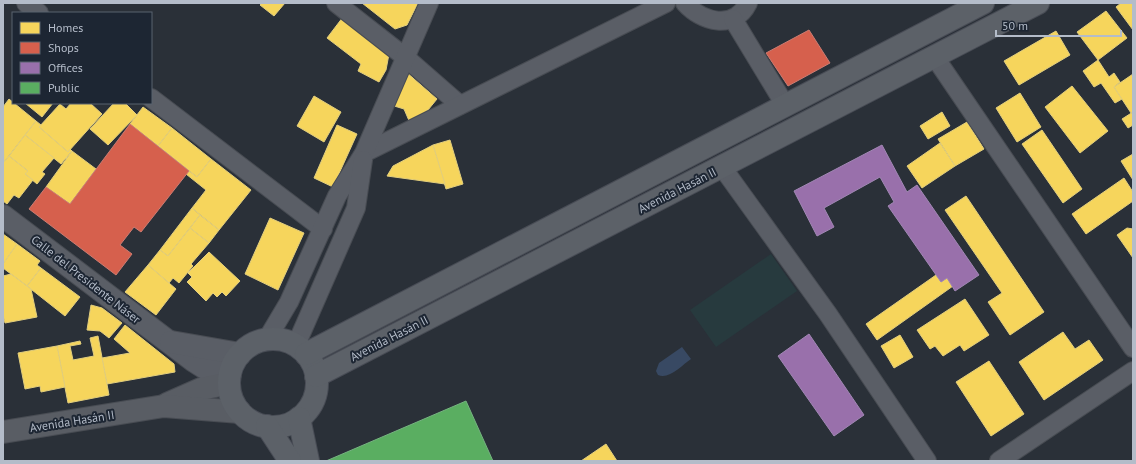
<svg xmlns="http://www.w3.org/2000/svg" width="1136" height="464" font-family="'PT Sans',sans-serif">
<rect width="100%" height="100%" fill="#2a3038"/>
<!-- green -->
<polygon fill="#273a3e" points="771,254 797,291 716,347 690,310"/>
<!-- water -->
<path fill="#384963" d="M682,347L691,359C682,365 669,380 658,375L656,371L659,363Z"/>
<!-- homes -->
<g fill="#f6d55c" stroke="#e2ce7d">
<polygon points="262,3 285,3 274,16 260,5"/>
<polygon points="362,3 418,3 407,25 395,29"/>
<polygon points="1121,3 1133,3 1133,30 1116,7"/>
<polygon points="1106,11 1127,38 1098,60 1077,32"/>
<polygon points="343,17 389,54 386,70 379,82 358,71 361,64 327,38"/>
<polygon points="1056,31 1070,55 1019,85 1004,61"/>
<polygon points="1098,60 1109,77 1114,73 1120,82 1114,87 1122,99 1115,103 1101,83 1094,87 1083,71"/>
<polygon points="405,71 437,99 428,110 410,123 404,109 391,105"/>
<polygon points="1133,74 1133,112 1131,113 1114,87"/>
<polygon points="1072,86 1108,131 1080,153 1045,107"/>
<polygon points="1020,93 1041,127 1017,142 996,108"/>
<polygon points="314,96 341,112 324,142 297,126"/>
<polygon points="9,99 36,121 4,162 3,107"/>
<polygon points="25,103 53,103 42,117"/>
<polygon points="71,103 90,103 102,114 68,152 39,127 60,104 66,109"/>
<polygon points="114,103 125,103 137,115 108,145 90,129"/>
<polygon points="143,107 172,128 158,146 130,124"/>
<polygon points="942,112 950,126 928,139 920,126"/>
<polygon points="1133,112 1133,125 1128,128 1122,119"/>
<polygon points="36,121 41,125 39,127 68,152 70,149 72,151 61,164 25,135"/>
<polygon points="967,122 984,149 955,166 938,139"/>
<polygon points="337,125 357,134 333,187 314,178"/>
<polygon points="172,128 211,159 197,177 158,146"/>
<polygon points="1042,130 1082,189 1063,203 1022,144"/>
<polygon points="25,135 54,158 42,172 45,174 37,184 25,174 28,171 9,156"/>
<polygon points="450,140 463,184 446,189 433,145"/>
<polygon points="940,143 955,166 922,188 907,166"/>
<polygon points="433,145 445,184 387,176 393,166"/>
<polygon points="72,151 96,169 70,204 46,187"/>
<polygon points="1133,154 1133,180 1121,161"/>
<polygon points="9,156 28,171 25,174 33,180 19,198 14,195 7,204 3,201 3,163"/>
<polygon points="211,159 251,190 219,230 192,208 206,190 186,174 189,171 197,177"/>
<polygon points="1124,178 1133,192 1133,201 1086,234 1072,214"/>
<polygon points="966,196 1044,312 1010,335 988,302 1002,293 945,210"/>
<polygon points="192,208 200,215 168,256 160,250"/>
<polygon points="200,215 219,230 209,243 190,228"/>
<polygon points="270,218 304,233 278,290 245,274"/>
<polygon points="190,228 209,243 191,264 193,266 179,283 173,278 169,283 148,265 160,250 168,256"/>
<polygon points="1127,228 1133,229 1133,258 1117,235"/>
<polygon points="3,234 17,244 3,264"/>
<polygon points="17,244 40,261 37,265 41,268 27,286 3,268 3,264"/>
<polygon points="209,252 240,281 226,296 222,292 217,297 213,293 206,301 187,282 192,277 188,273"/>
<polygon points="148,265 176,289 156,315 125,292"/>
<polygon points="41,268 80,297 65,316 27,286"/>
<polygon points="11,274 31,289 37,317 5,323 3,314 3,276"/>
<polygon points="936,275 941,282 947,278 953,286 877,340 866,324"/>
<polygon points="965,299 989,335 964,351 960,345 943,356 935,346 930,349 917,330"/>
<polygon points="91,305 102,308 122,323 109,338 100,331 87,330"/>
<polygon points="125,325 174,364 175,372 107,384 102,358 130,353 114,339"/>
<polygon points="1063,332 1075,349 1089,340 1103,360 1044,400 1019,362"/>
<polygon points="900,335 913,357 894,368 881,346"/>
<polygon points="98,336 109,395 68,403 57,346 80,341 81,344 70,346 73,360 94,356 90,338"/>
<polygon points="57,346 65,387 41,392 40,386 25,389 18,353"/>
<polygon points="989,361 1024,414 991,436 956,382"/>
<polygon points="606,444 617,461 581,461"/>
</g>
<!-- shops -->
<g fill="#d6604d" stroke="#cc7c72">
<polygon points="809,30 830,63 788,86 766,53"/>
<polygon points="130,124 189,171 141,232 134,227 120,245 132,254 116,275 29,209 46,187 70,204"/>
</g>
<!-- offices -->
<g fill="#9970ab" stroke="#a187b4">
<polygon points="882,145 907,192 917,185 979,275 955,291 947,278 941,282 888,206 894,202 880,177 824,208 834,227 817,236 794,191"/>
<polygon points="809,334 864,415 834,436 778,356"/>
</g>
<!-- public -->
<polygon fill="#5aae61" stroke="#75b280" points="466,401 493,461 326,461"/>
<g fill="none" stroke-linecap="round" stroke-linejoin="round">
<!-- minor casing -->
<g stroke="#484c53" stroke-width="20">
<g id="minor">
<polyline points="26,3 39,13"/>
<polyline points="336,3 405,57 460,105"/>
<path d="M685,3C702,22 734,31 748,3"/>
<polyline points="733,19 785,105"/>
<polyline points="934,56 1133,348"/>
<polyline points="151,98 323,229"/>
<polyline points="364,153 666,3"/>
<polyline points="722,167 828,314 927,461"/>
<polyline points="267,339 289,302 337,196 364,153 429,3"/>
<polyline points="296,345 356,208 363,160"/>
<polyline points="999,461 1133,371"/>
</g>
</g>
<!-- tertiary casing -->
<g stroke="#484c53" stroke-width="24">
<g id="tertiary">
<polyline points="3,216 194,361 205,368 230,374"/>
<polyline points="171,342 240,354"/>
</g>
</g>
<!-- secondary casing -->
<g stroke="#484c53" stroke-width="24">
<g id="secondary">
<polyline points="167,404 201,389 229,383"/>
<polyline points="3,432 164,406 240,412"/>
</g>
</g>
<!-- primary casing -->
<g stroke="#484c55" stroke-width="24">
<g id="primary">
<circle cx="273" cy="383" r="44"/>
<polyline points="306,354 983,3"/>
<polyline points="316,376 1038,3"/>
<polyline points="299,418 308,461"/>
<polyline points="267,426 290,461"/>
</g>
</g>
<!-- minor -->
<use href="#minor" stroke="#5a5e66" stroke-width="18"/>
<!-- tertiary -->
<use href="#tertiary" stroke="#5a5e66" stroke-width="22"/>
<!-- secondary -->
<use href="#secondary" stroke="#595d64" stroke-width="22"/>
<!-- primary -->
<use href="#primary" stroke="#5c6168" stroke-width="22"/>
</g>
<g text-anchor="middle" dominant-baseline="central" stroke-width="4" stroke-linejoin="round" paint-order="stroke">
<!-- street labels -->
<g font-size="12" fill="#b4bcc9" stroke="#1d2633">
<text transform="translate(677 190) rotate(-27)">Avenida Hasán II</text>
<text transform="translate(86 279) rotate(38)">Calle del Presidente Náser</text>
<text transform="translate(389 338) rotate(-27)">Avenida Hasán II</text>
<text transform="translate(72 421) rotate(-9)">Avenida Hasán II</text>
</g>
</g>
<!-- border -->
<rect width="1136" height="464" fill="none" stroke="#b4bcc9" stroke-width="8"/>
<!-- legend -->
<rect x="12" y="12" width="140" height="92" fill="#1d2633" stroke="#59626f"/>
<rect x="20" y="22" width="20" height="12" fill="#f6d55c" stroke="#59626f"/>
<text x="48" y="32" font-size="12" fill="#b4bcc9">Homes</text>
<rect x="20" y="42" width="20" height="12" fill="#d6604d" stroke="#59626f"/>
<text x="48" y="52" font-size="12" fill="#b4bcc9">Shops</text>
<rect x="20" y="62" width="20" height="12" fill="#9970ab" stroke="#59626f"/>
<text x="48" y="72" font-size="12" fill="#b4bcc9">Offices</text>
<rect x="20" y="82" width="20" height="12" fill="#5aae61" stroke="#59626f"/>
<text x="48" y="92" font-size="12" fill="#b4bcc9">Public</text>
<!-- scale -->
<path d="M996 30v6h125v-6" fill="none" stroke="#b4bcc9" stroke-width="2"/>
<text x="1002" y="30" font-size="12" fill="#b4bcc9" stroke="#1d2633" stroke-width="3" paint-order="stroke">50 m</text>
</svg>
